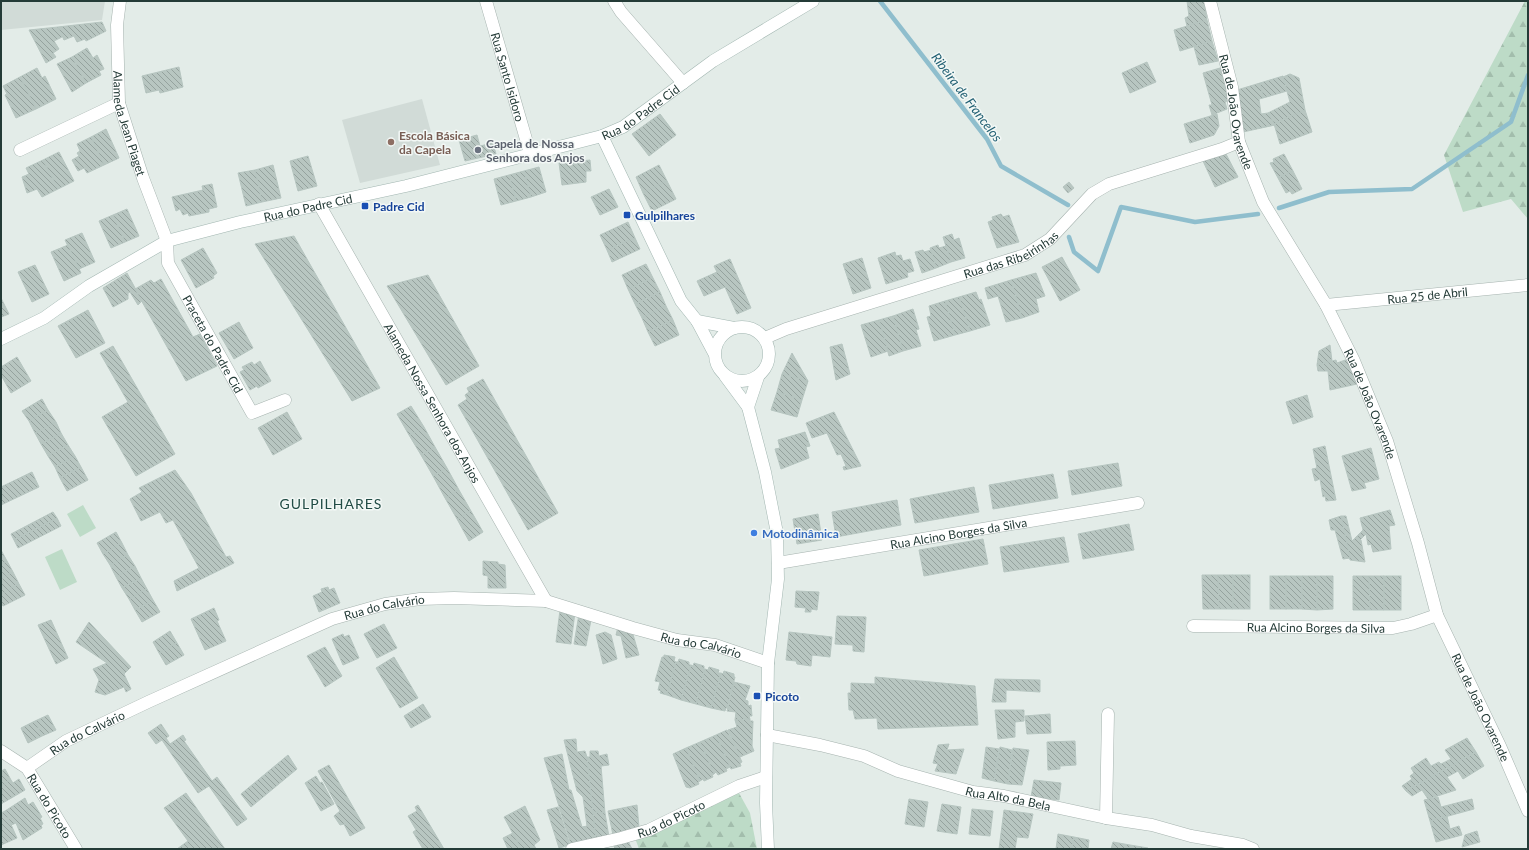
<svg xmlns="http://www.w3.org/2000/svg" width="1529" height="850" font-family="Lato,sans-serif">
<defs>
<pattern id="forest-firs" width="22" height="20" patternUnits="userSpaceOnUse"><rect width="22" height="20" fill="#bddbc7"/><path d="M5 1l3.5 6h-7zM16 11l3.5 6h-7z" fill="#a2bdac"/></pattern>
<pattern id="building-back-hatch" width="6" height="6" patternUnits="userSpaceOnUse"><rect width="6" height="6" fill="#b8c6c1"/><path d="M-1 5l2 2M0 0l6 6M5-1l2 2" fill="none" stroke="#95a29e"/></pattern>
</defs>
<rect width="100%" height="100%" fill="#e3ece8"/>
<!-- built -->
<g fill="#d1dbd7">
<polygon points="1,1 105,1 102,20 1,30"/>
<polygon points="422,99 440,165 360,183 342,120"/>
</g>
<!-- forest -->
<g fill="url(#forest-firs)">
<polygon points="1525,1 1528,1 1528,219 1511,199 1463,212 1444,155"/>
<polygon points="739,793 750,813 757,849 639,849 635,838"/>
</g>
<!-- pitch -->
<g fill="#bddbc7">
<polygon points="83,505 96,528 80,537 67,514"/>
<polygon points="62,549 77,582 60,590 45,557"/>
</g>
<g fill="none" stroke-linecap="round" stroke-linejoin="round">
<!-- stream -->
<g stroke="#8fbecd" stroke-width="4.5">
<polyline points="880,1 987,139 1001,166 1068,205"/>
<polyline points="1279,208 1329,192 1412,189 1511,122 1528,75"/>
<polyline points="1069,237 1074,252 1098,271 1121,207 1195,222 1258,214"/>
</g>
</g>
<!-- building -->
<g fill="url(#building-back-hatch)" stroke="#b6c5c0">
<polygon points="1187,1 1204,1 1207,20 1187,26 1185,18 1189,16"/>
<polygon points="1207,20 1212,41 1180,51 1174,30"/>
<polygon points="102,22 106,31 86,41 85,39 77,42 74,36 64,40 58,27"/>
<polygon points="58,27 62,37 54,41 59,49 53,53 56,57 46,63 29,30"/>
<polygon points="1212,41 1218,61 1199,65 1194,47"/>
<polygon points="87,48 93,58 97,55 104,69 99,71 101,75 86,83 72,57"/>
<polygon points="72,57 86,83 72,92 57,64"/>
<polygon points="1147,62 1156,82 1130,93 1122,73"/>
<polygon points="179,67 183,87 160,93 159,90 146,93 142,76"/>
<polygon points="37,68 42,78 45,76 56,99 36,109 20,77"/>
<polygon points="1220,68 1229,100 1225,102 1227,109 1212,115 1209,105 1212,105 1203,73"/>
<polygon points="1290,74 1299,78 1305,110 1274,124 1268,113 1290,102 1283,77"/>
<polygon points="1283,76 1287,91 1263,98 1260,83"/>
<polygon points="20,77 36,109 16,118 5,95 7,94 3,86"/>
<polygon points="1260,83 1263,98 1259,99 1261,114 1268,113 1275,125 1243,132 1237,90"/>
<polygon points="1305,110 1312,132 1280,144 1274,124"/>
<polygon points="660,114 676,135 649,156 632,134"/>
<polygon points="1217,114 1219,126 1214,135 1190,143 1184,124"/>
<polygon points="106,129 119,158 104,165 91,137"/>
<polygon points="477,135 480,146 493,143 496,154 465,161 459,140"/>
<polygon points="91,137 104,165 87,173 84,168 78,171 72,160 79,156 77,153 80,151 77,144"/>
<polygon points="59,152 74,181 58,189 43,160"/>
<polygon points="1226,154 1238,177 1215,187 1203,161"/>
<polygon points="1284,154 1293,171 1278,178 1270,163 1274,162 1273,159"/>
<polygon points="308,156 317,186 298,191 290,161"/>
<polygon points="43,160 58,189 42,197 37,189 27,193 22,177 29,174 26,168"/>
<polygon points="590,160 591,171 586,171 586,182 562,185 559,163"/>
<polygon points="273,165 281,198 262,202 255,170"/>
<polygon points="659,165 667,181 643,193 636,177"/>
<polygon points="539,167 546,192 531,197 524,171"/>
<polygon points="255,170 262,202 246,206 238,173"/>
<polygon points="524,171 531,197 516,201 509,175"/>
<polygon points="1293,171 1302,189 1292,194 1290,191 1286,193 1278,178"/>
<polygon points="509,175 516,201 501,205 494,179"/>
<polygon points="667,181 676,199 652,211 643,193"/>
<polygon points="1069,182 1074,188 1068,193 1063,187"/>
<polygon points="212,184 217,207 209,209 209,212 189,216 188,213 183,215 180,209 176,211 172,197 203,190 202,186"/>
<polygon points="609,189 618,207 600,215 591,197"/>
<polygon points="127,209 139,236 125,242 113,215"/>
<polygon points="1001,214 1003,217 1009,215 1019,242 997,248 988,222 993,220 992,217"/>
<polygon points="113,215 125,242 111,248 99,221"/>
<polygon points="628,222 635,238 607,250 600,235"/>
<polygon points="82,233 95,262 79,269 65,240"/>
<polygon points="952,234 954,240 959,238 965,258 951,262 943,237"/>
<polygon points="294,236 380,388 352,401 255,244"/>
<polygon points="635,238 640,249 612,262 607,250"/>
<polygon points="68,245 81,273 64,281 51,252"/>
<polygon points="938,245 939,248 946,246 951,262 936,268 930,248"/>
<polygon points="203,248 217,273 213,276 214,278 196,288 181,260"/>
<polygon points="923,250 924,252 931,250 936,268 922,273 915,252"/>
<polygon points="895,252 896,256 901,255 903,261 910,259 914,271 907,273 908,277 886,284 878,258"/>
<polygon points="1062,257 1080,290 1060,301 1042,267"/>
<polygon points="862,258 871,288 853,294 843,264"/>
<polygon points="730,259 751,308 737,314 725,287 704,296 697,281 717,272 714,266"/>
<polygon points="646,264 653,278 628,289 622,275"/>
<polygon points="35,265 49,294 32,302 18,272"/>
<polygon points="127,273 142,301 138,305 130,292 128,293 128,299 113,307 103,288"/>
<polygon points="1036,273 1045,296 1036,299 1039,312 1022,318 1011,280"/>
<polygon points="428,275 479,366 446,385 387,286"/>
<polygon points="653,278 660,292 635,304 628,289"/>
<polygon points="161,279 193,337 200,334 217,366 186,381 135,289 151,280 154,283"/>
<polygon points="1011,280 1022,318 1006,322 998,296 988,299 985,288"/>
<polygon points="660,292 666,306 642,318 635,304"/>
<polygon points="976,292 979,300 981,299 990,325 970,331 959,297"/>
<polygon points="959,297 970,331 955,335 945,301"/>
<polygon points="1,298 9,314 1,317"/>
<polygon points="945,301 955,335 934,341 927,317 931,316 929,306"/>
<polygon points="666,306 673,320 648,332 642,318"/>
<polygon points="913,309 919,329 916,330 921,346 903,351 893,316"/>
<polygon points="88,310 105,343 76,358 58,326"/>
<polygon points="893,316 903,351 889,356 879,320"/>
<polygon points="673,320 679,335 655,346 648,332"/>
<polygon points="879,320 888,351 871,357 861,325"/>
<polygon points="239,322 253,348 234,359 219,333"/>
<polygon points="842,344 850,374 836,380 830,347"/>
<polygon points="1330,345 1332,361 1317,365 1319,351"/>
<polygon points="113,346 175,454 136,476 102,417 128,402 100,353"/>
<polygon points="792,353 808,381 782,374"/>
<polygon points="17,357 31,381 11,393 1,375 1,367"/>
<polygon points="1351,358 1357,384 1330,390 1328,371 1318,371 1317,365 1336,360 1337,363"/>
<polygon points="260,361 271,381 258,388 257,386 250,390 240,372 244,370 242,367 252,362 254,365"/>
<polygon points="782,374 808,381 802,400 777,392"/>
<polygon points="483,379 558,513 528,530 458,405 467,399 465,395 469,392 467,388"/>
<polygon points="777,392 802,400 797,417 771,410"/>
<polygon points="1307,395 1313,417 1293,424 1286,402"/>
<polygon points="42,399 48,410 29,421 22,411"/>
<polygon points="411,406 424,427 409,435 397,414"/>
<polygon points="48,410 56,422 35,433 29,421"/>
<polygon points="287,412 302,439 273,455 258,428"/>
<polygon points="834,412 861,466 844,470 843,467 846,466 841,454 837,455 827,433 812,438 806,423"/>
<polygon points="56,422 61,433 41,444 35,433"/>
<polygon points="424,427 435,447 421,455 409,435"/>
<polygon points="805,432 810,446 806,447 809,458 781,469 775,449 780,448 778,440"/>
<polygon points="61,433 68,445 48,456 41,444"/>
<polygon points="68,445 75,456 55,467 48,456"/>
<polygon points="1325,446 1336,500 1326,501 1325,496 1323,497 1320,479 1315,481 1312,469 1317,468 1313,449"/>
<polygon points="435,447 447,468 433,476 421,455"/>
<polygon points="1371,448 1379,479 1364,483 1366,488 1352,491 1342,456"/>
<polygon points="75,456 81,467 60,478 55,467"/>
<polygon points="1118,463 1122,486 1072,495 1068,471"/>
<polygon points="81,467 88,480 67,491 60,478"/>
<polygon points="447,468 459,490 445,498 433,476"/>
<polygon points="175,470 191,493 226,557 230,556 234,563 177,591 174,581 199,568 173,520 166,523 160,512 141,521 130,499 142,492 139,488"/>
<polygon points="32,472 39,487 1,505 1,487"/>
<polygon points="1053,474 1058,498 993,509 989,485"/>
<polygon points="974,487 979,512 915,523 910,499"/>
<polygon points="459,490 471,511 457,519 445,498"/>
<polygon points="897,500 901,525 836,537 832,512"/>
<polygon points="1390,510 1395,525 1389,526 1391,549 1373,552 1371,544 1368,545 1366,534 1359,541 1361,540 1365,562 1350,560 1341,516 1346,516 1352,541 1363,530 1360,518"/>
<polygon points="471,511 483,532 469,541 457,519"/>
<polygon points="53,512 57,518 14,540 11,534"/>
<polygon points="818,514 822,540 797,544 793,519"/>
<polygon points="1341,516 1350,558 1343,559 1335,530 1331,530 1329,520"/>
<polygon points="57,518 61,526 18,548 14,540"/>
<polygon points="1129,524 1134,550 1083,559 1078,534"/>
<polygon points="116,532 122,543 103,554 97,543"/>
<polygon points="1064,537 1069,562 1004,572 1000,547"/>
<polygon points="983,539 988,564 924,576 919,550"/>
<polygon points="122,543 128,555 110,565 103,554"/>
<polygon points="1,550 7,561 1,564"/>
<polygon points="128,555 135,566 116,577 110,565"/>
<polygon points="7,561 13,572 1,579 1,564"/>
<polygon points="483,561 498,562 498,564 505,565 506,588 488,588 488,576 483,575"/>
<polygon points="135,566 141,578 122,588 116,577"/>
<polygon points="13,572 19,584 1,594 1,579"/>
<polygon points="1202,575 1218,575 1219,609 1203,609"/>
<polygon points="1218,575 1233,575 1233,609 1219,609"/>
<rect x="1233" y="575" width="17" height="34"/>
<rect x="1270" y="576" width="16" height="33"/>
<rect x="1286" y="576" width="16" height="33"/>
<polygon points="1302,576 1317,576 1317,610 1302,609"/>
<polygon points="1317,576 1333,576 1333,609 1317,610"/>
<polygon points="1353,576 1369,576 1370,610 1353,610"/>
<polygon points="1369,576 1384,576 1384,610 1370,610"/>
<rect x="1384" y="576" width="17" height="34"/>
<polygon points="141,578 147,589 129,599 122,588"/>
<polygon points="19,584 25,595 3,606 1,602 1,594"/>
<polygon points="328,587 329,590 334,588 340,603 319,612 313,596 322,592 321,589"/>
<polygon points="147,589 153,600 135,610 129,599"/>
<polygon points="796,591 819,592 817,610 811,609 811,612 805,612 806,608 795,607"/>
<polygon points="153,600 160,612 142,622 135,610"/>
<polygon points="214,608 219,620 217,621 226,641 205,650 191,619"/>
<polygon points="560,610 575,612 571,644 556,642"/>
<polygon points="579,614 591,620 586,646 574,644"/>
<polygon points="837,616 866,617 864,652 853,651 853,645 835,644"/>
<polygon points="51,620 68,658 56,664 38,625"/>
<polygon points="89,622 131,667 124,674 131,689 126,692 124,687 105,695 95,692 99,680 93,669 107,663 76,642"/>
<polygon points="384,624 397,648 377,658 364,634"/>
<polygon points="618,627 632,631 639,655 626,658 621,636 616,635"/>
<polygon points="170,631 177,643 159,653 153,642"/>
<polygon points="605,632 611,635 617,659 603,664 596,635"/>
<polygon points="789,632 832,637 830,657 812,655 811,666 797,664 796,661 786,660"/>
<polygon points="343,634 344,637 349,635 359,658 343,665 332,639"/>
<polygon points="177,643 184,655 166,665 159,653"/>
<polygon points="325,647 342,676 325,687 307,656"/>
<polygon points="664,655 675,657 674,661 676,662 667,695 660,693 661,691 658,690 660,682 655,681 662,657 664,657"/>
<polygon points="394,657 418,698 400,708 376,668"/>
<polygon points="679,659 689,662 689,665 691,665 681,700 667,695 676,662 678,662"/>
<polygon points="694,663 704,666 704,669 705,669 696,704 681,700 691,665 693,666"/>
<polygon points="709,667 719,670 718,673 721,673 711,708 696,704 705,669 708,670"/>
<polygon points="724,671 734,674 734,677 735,677 727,708 726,708 725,711 711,708 721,673 723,674"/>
<polygon points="875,677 975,686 978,725 878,729 877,718 855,719 853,710 849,710 848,693 851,693 851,683 875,684"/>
<polygon points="995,679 1040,680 1040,692 1006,690 1006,702 992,702"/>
<polygon points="734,682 750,686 745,700 748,701 748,706 751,705 752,716 749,716 750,719 735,720 736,712 727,711"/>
<polygon points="423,704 431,717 411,728 404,716"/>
<polygon points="995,710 1024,710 1024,721 1015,722 1015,737 998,739"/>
<polygon points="1050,714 1051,733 1027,734 1025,716"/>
<polygon points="48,715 56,730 42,736 35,721"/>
<polygon points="750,719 750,721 753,721 752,746 754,751 740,757 728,730 737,727 735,720"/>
<polygon points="35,721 42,736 28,743 21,728"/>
<polygon points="161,724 169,736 166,738 170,744 183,735 186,740 184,741 212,781 217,777 247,819 237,826 209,786 198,793 162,740 156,744 148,733"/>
<polygon points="727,730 742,762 740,763 741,766 731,769 716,735"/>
<polygon points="716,735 730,767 726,769 727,771 718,775 716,772 714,774 700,742"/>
<polygon points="1467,738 1476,752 1406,791 1402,786 1412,779 1410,776 1414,773 1411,768 1426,758 1431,766 1439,762 1441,764 1451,759 1445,750"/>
<polygon points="576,739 577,752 585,751 587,757 596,839 571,845 544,758 562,754 569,790 571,790 582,827 587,826 583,797 577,791 564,740"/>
<polygon points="1075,741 1076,765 1060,766 1060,769 1048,770 1047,742"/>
<polygon points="700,742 714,774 712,775 713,777 704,781 703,779 700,781 686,748"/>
<polygon points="949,744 947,750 964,749 956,774 935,771 938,764 933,763 938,745"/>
<polygon points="986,747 999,749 994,781 982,778"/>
<polygon points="1000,747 1012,750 1008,784 994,781"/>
<polygon points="686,748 700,781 698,782 699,784 690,788 686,787 673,754"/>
<polygon points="1013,748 1029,750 1022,785 1008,784"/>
<polygon points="590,751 598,751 599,756 607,754 609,765 601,766 605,813 593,812 587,757 590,757"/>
<polygon points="1476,752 1484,766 1463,779 1458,771 1447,777 1456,790 1428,799 1422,790 1412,796 1406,791"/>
<polygon points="288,755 297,769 251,807 241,794"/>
<polygon points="329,765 365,828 350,836 344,824 340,825 334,816 340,811 318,771"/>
<polygon points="5,769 11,780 1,786 1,771"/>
<polygon points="316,776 320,783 322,782 334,804 321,811 305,783"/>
<polygon points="19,779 25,790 1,804 1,786 11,780 13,783"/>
<polygon points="1034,780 1061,783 1059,800 1031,797"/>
<polygon points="186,793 225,849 177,849 188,841 164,808"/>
<polygon points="1438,797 1441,807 1472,799 1474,809 1430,821 1424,800"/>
<polygon points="25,798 28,805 33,802 42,817 40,818 43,824 41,825 42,828 23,840 16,823 11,825 5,811"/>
<polygon points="909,799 928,802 924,827 905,824"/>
<polygon points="942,804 961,807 957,834 937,831"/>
<polygon points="418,805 444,849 423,849 413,832 416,830 408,816 417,811 415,807"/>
<polygon points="637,805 639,827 613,835 608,811"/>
<polygon points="525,806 540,840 534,845 536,849 521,849 504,817"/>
<polygon points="558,807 570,845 559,848 547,810"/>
<polygon points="972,809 993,811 990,836 969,834"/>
<polygon points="1004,810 1033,814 1028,838 1017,837 1015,849 999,849"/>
<polygon points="5,811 17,838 1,845 1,813"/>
<polygon points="593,812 605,813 609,837 596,839"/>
<polygon points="1447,816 1450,829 1459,826 1462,835 1436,842 1430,821"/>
<polygon points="1477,831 1480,842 1462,847 1465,835"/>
<polygon points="513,833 521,849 508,849 503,838"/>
<polygon points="1058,834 1074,837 1072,849 1056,849"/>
<polygon points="1074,837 1089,840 1088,849 1072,849"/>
<polygon points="628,841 632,849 615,849 614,846"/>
<polygon points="1113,842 1130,845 1129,849 1111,849"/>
<polygon points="1130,845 1148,848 1148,849 1129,849"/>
</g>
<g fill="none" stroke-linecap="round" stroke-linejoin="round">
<!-- street casing -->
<g stroke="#a6b3af" stroke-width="13">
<g id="street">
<path id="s1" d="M120,1L117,25L119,103L143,178L167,241L168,263L252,413L285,400"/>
<path id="s2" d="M486,1L530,153"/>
<polyline points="614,1 621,12 683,83"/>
<path id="s3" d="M1210,1L1232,87L1239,142L1263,202L1326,305L1354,361L1387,441L1418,543L1437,615L1500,746L1528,811"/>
<polyline points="20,150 119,103"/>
<path id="s4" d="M319,204L546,601"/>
<path id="s5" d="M1326,305L1528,285"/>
<path id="s6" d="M765,338L786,329L1025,255L1050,239L1092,194L1109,184L1222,149L1239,142"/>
<path id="s7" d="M778,563L1138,503"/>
<path id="s8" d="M1193,626L1393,628L1411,624L1437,615"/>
<path id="s9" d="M767,735L820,745L864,756L898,771L973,792L1004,796L1106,818L1152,825L1191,836L1243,845L1253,849"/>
<path id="s10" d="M1,751L27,768L76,849"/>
<path id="s11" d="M27,768L66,741L148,702L332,619L385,604L420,599L454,598L546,601L633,628L677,640L715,645L768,663"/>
<polyline points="1106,818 1108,714"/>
<path id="s12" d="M572,849L621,838L649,830L739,786L766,777"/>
</g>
</g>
<!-- secondary casing -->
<g stroke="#a2b6b1" stroke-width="13">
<g id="secondary">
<polyline points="602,136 681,301 697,321 714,353"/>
<polyline points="697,321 734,328"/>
<circle cx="742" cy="354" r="27"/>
<path id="s13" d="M1,339L44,318L89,286L167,241L240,222L406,186L602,136L623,127L713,61L813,1"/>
<polyline points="725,376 748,407 765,472 777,533 778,579 768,663 766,803 768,849"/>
<polyline points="748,407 758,377"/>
</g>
</g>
<!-- street -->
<use href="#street" stroke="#fff" stroke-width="12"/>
<!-- secondary -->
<use href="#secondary" stroke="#fff" stroke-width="12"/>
</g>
<!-- markers -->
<circle fill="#8d6e63" stroke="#f3f8f6" stroke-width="1.5" cx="391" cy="142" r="4"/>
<circle fill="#6b7280" stroke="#f3f8f6" stroke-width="1.5" cx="478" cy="150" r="4"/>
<g fill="#1a4fb4" stroke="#f3f8f6" stroke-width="1.5">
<rect x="361" y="202" width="8" height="8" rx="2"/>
<rect x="623" y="211" width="8" height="8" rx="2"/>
<rect x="753" y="692" width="8" height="8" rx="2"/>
</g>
<circle fill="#3f7fe0" stroke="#f3f8f6" stroke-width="1.5" cx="754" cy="533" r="4"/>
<g text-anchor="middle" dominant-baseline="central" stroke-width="3" stroke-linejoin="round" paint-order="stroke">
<!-- street labels -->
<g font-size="12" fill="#243b37" stroke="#f3f8f6">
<text stroke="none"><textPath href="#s2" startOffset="79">Rua Santo Isidoro</textPath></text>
<text stroke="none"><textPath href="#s13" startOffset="686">Rua do Padre Cid</textPath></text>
<text stroke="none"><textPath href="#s3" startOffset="114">Rua de João Ovarende</textPath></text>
<text stroke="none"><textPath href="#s1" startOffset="124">Alameda Jean Piaget</textPath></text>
<text stroke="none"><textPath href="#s13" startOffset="338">Rua do Padre Cid</textPath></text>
<text stroke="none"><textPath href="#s6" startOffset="260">Rua das Ribeirinhas</textPath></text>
<text stroke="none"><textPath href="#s5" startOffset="102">Rua 25 de Abril</textPath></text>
<text stroke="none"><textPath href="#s1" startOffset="363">Praceta do Padre Cid</textPath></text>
<text stroke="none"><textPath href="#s4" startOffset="229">Alameda Nossa Senhora dos Anjos</textPath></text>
<text stroke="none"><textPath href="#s3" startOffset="438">Rua de João Ovarende</textPath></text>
<text stroke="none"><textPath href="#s7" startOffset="183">Rua Alcino Borges da Silva</textPath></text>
<text stroke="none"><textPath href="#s11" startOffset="394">Rua do Calvário</textPath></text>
<text stroke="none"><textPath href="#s8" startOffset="123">Rua Alcino Borges da Silva</textPath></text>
<text stroke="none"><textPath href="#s11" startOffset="718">Rua do Calvário</textPath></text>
<text stroke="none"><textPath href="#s3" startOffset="762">Rua de João Ovarende</textPath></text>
<text stroke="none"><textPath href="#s11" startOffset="70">Rua do Calvário</textPath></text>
<text stroke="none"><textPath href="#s9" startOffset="250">Rua Alto da Bela</textPath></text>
<text stroke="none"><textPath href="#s10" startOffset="75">Rua do Picoto</textPath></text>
<text stroke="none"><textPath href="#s12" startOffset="104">Rua do Picoto</textPath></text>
</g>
<!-- education labels -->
<g font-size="12" font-weight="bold" fill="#785e54" stroke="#f3f8f6" text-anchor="start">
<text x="399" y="135">Escola Básica<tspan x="399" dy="14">da Capela</tspan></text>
</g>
<!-- worship labels -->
<g font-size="12" font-weight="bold" fill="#5b616d" stroke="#f3f8f6" text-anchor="start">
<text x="486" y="143">Capela de Nossa<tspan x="486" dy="14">Senhora dos Anjos</tspan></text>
</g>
<!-- transit labels -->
<g font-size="12" font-weight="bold" fill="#164399" stroke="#f3f8f6" text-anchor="start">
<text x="373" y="206">Padre Cid</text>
<text x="635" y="215">Gulpilhares</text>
<text x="765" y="696">Picoto</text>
</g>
<!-- shop labels -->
<g font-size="12" font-weight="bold" fill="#366cbe" stroke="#f3f8f6" text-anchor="start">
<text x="762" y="533">Motodinâmica</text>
</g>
<!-- water labels -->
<g font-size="13" font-style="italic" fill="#226073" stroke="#f3f8f6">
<text transform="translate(967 97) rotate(53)">Ribeira de Francelos</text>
</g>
<!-- quarter labels -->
<g font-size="14" letter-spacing="1" fill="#214c45" stroke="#f3f8f6">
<text x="331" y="503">GULPILHARES</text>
</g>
</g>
<!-- border -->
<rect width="1529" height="850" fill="none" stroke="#243b37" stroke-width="4"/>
</svg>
